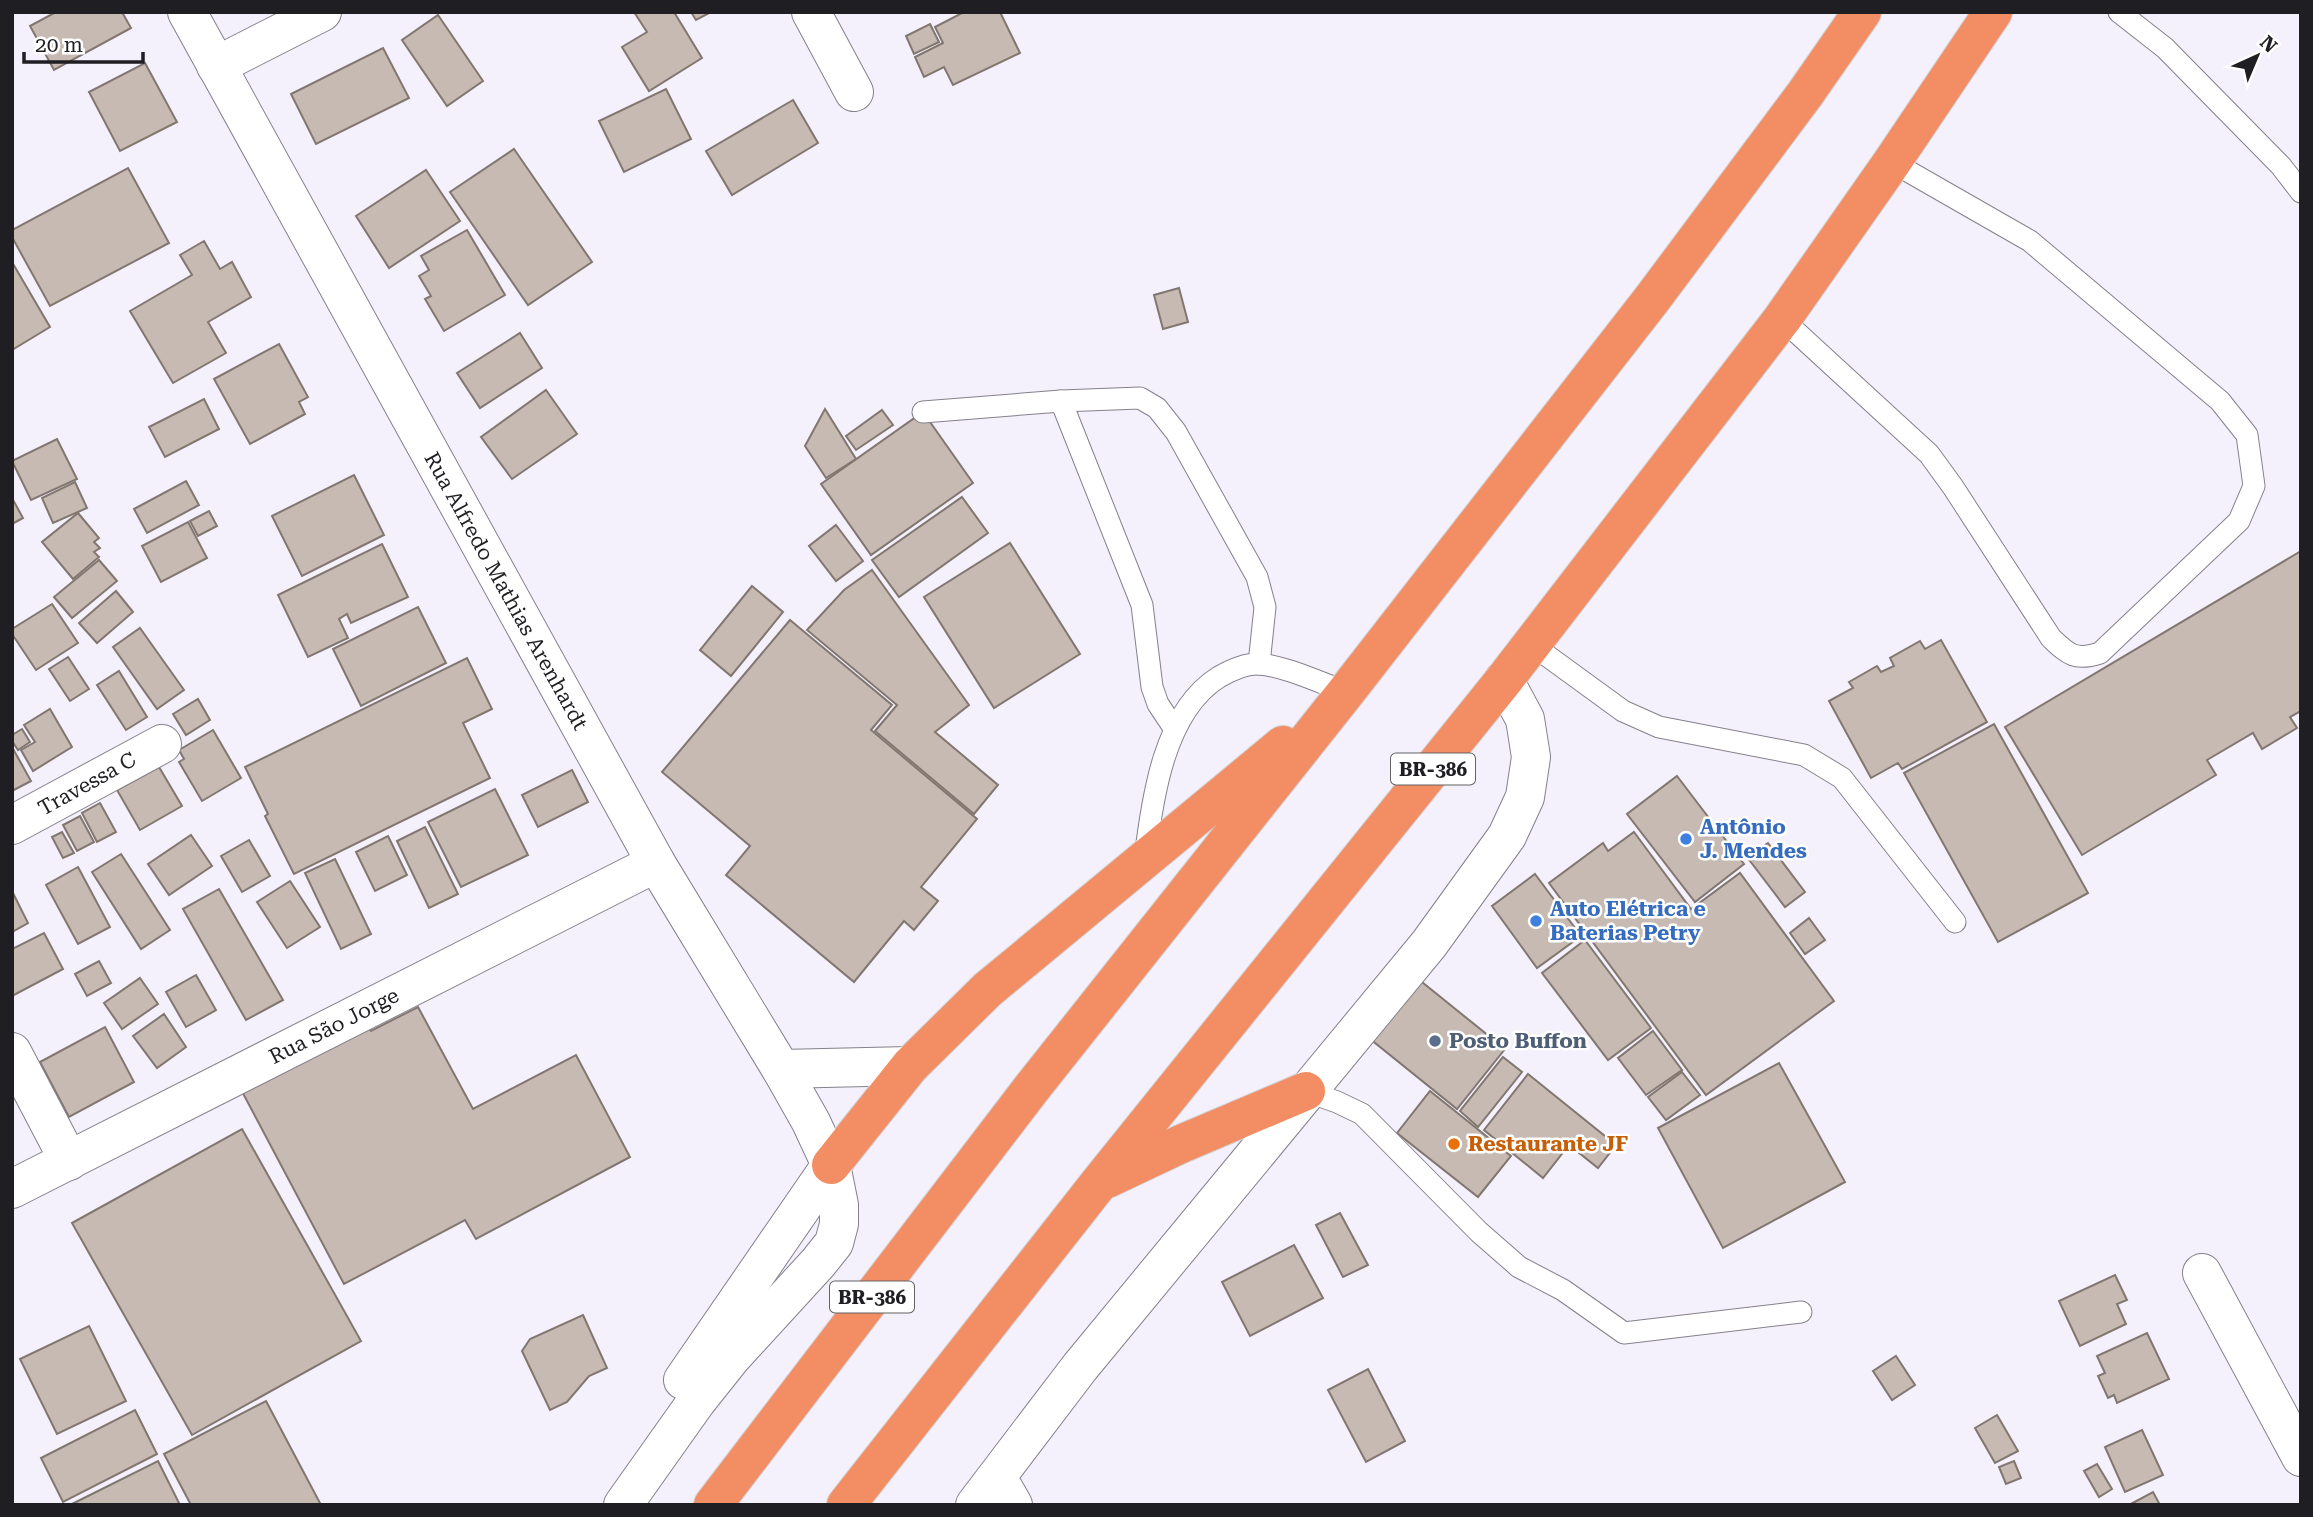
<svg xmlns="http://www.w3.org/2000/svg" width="2313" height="1517" font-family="'Roboto Serif',serif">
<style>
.building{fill:#c6bab3;stroke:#827770;stroke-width:2}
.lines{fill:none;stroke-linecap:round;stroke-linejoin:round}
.lane-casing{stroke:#85818c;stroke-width:23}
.street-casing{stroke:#85818c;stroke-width:40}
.secondary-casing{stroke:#85818c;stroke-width:40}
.highway-casing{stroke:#d2d2d3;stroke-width:40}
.lane{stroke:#fff;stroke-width:21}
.street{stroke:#fff;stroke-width:38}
.secondary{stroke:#fff;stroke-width:38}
.highway{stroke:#f38d63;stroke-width:38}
.shop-dot{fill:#3f7fe0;stroke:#fff;stroke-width:2.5}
.service-dot{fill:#5c6f8a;stroke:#fff;stroke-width:2.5}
.food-dot{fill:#e8710a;stroke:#fff;stroke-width:2.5}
.labels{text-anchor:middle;stroke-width:5;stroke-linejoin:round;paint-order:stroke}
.shield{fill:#fff;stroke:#626264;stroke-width:2}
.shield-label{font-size:19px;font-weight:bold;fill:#1f1e22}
.street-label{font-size:21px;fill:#1f1e22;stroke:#fff}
.shop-label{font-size:21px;font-weight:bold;fill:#366cbe;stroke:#fff;text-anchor:start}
.service-label{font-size:21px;font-weight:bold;fill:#4e5e75;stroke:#fff;text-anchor:start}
.food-label{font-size:21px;font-weight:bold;fill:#c56008;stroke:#fff;text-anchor:start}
</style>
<rect width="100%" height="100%" fill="#f4f0fc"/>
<g class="building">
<polygon points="56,12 122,12 131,28 54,70 30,26"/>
<polygon points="634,12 674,12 702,58 649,91 622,47 647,32"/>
<polygon points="691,12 711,12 696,20"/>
<polygon points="964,12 1000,12 1020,53 953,85 944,67 924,77 915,57 943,43 935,27"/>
<polygon points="438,15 483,81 447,106 402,40"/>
<polygon points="930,24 939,42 914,54 906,36"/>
<polygon points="383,48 409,98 316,144 291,94"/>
<polygon points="145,63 177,122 120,151 89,92"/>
<polygon points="666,89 691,139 624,172 599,121"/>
<polygon points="793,100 818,143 732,195 706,151"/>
<polygon points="514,149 592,262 528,305 450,192"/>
<polygon points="128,168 169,243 50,306 12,237 12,230"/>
<polygon points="426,170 460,221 389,268 356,216"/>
<polygon points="467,230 505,295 444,331 425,299 431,296 419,276 429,270 421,256"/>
<polygon points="204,241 220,269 232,262 251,297 208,322 226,353 173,383 130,311 192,275 180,255"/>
<polygon points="12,262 50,327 12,350"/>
<polygon points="1179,288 1188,322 1163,329 1154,295"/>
<polygon points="520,333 542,368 480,408 457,373"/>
<polygon points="279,344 308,397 299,402 305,414 250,444 214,379"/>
<polygon points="546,390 577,434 512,479 481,437"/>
<polygon points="204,399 219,429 165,457 149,427"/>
<polygon points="825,409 856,459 826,478 805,446"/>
<polygon points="882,410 893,425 856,450 846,436"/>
<polygon points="923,412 973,483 871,555 821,484"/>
<polygon points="57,439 77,479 31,500 12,461"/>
<polygon points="354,475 384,535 302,576 272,516"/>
<polygon points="186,481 199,505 147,533 134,509"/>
<polygon points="75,482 87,508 53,523 42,498"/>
<polygon points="962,497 988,533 899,597 872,560"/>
<polygon points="12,498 23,518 12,524"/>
<polygon points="209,511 217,526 198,536 190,521"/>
<polygon points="78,513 99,538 94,542 100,548 94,552 99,557 73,579 42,542"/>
<polygon points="188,522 207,558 161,582 142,546"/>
<polygon points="836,525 863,561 836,581 809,546"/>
<polygon points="1010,543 1080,654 994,708 924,597"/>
<polygon points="382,544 408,597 351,623 347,614 339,619 348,638 308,657 278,595"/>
<polygon points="2301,551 2301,711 2290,717 2297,728 2262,749 2253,733 2207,760 2216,775 2082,855 2005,727"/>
<polygon points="99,560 117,581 72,618 54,597"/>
<polygon points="872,570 969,705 935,732 998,785 974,814 875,731 897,705 807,630 844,590"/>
<polygon points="752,586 783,612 731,676 700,650"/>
<polygon points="116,591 133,612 97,643 79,623"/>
<polygon points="52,604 78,643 36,670 12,634 12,629"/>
<polygon points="418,607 446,663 361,706 333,649"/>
<polygon points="790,620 892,705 871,730 977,819 921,887 938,901 914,930 904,921 854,982 726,875 750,846 662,772"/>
<polygon points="140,628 184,690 157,709 113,647"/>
<polygon points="1941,640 1987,722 1902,769 1898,763 1871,778 1829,701 1853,688 1849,682 1877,666 1881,672 1894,666 1890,658 1920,641 1925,649"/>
<polygon points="68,657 89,689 70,701 49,669"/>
<polygon points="467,658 492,709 463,723 490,778 294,874 265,816 268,814 245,767"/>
<polygon points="119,671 147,717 126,730 97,685"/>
<polygon points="198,699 210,720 186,735 173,714"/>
<polygon points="50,709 72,747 33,771 21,750 35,742 24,725"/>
<polygon points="1994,724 2088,893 1998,942 1904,773"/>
<polygon points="22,729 30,742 18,750 12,741 12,735"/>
<polygon points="213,730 241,778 202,801 179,762 184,759 179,750"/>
<polygon points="12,747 31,781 12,791"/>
<polygon points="159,767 182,806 140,830 117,790"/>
<polygon points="572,770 588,802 538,827 522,795"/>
<polygon points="1677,776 1744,864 1695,902 1627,814"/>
<polygon points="495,789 528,855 461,887 428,822"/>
<polygon points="100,803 116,832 97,842 82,813"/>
<polygon points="80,816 94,842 77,851 63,825"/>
<polygon points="425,827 458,894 429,908 397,841"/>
<polygon points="62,832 74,853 63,858 52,837"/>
<polygon points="1634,832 1691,909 1740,873 1834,1001 1706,1095 1549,883 1603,843 1608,851"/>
<polygon points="191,835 212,866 169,895 148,864"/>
<polygon points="388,836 407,875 375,891 356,852"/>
<polygon points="249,840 270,876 242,892 221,856"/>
<polygon points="1768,843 1805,892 1785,907 1747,857"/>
<polygon points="121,854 170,930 141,949 92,872"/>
<polygon points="335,859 371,934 341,949 305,873"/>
<polygon points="78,867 110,927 78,944 46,885"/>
<polygon points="1535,874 1581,936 1537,968 1492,906"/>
<polygon points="290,881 320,927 287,948 257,902"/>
<polygon points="219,889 283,1000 246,1020 183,909"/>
<polygon points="13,893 28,923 12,932 12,893"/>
<polygon points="1809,918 1825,940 1805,954 1790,933"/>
<polygon points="44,933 63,969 12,996 12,949"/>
<polygon points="1585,940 1651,1028 1608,1060 1542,973"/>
<polygon points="99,961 111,983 87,996 75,974"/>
<polygon points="1412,974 1505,1049 1457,1109 1364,1034"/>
<polygon points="196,975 216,1010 186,1027 166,992"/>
<polygon points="140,978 158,1004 122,1029 104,1003"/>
<polygon points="418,1007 473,1109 576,1055 630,1157 476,1239 465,1220 344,1284 238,1084 363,1017 371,1031"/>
<polygon points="164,1014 186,1047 157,1068 133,1036"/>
<polygon points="105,1027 134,1082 69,1117 40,1062"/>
<polygon points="1653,1031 1682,1070 1646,1095 1618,1058"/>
<polygon points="1503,1057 1522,1072 1478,1127 1460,1111"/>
<polygon points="1779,1063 1845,1182 1723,1248 1658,1128"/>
<polygon points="1682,1072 1700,1095 1666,1120 1648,1097"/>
<polygon points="1528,1074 1616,1145 1598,1168 1569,1145 1543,1178 1484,1130"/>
<polygon points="1430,1091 1511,1156 1478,1197 1397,1133"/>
<polygon points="242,1129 361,1341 192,1435 72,1223"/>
<polygon points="1340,1213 1368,1265 1343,1277 1316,1225"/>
<polygon points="1294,1245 1323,1298 1250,1336 1222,1282"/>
<polygon points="2115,1275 2127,1300 2117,1304 2126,1324 2080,1346 2059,1301"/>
<polygon points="583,1315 607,1368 589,1376 567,1402 550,1410 522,1351 530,1339"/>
<polygon points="89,1326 126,1401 57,1434 20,1359"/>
<polygon points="2147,1333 2169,1379 2117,1403 2114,1395 2108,1398 2098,1376 2105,1373 2097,1356"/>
<polygon points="1896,1356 1915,1385 1892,1400 1873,1371"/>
<polygon points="1368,1369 1405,1441 1366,1462 1328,1390"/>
<polygon points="266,1401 321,1505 191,1505 164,1454"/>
<polygon points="135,1410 157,1454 63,1502 41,1458"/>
<polygon points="1997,1415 2018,1451 1995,1463 1975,1428"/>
<polygon points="2142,1430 2163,1475 2125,1492 2105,1447"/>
<polygon points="158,1461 180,1505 70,1505"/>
<polygon points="2014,1461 2021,1478 2006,1484 1999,1467"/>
<polygon points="2097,1464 2112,1489 2099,1497 2084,1471"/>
<polygon points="2153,1492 2160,1505 2129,1505"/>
</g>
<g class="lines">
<g class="lane-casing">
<g id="lane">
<polyline points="2119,12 2165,48 2281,166 2301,192"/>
<path d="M1782 319 1929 454 1953 487 2051 638C2069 655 2075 661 2100 653L2239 521 2254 486 2247 435 2220 401 2030 241 1892 162"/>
<polyline points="1061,401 1142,605 1152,687 1158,704 1174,728"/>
<polyline points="923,412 1061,401 1140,398 1157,408 1176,432 1257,577 1265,607 1259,664"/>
<polyline points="1531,644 1623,711 1659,727 1804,755 1842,778 1955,922"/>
<path d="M1145 859C1152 799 1164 711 1219 677 1231 670 1245 663 1259 664 1285 666 1321 683 1346 692"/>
<polyline points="1306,1091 1337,1102 1362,1114 1479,1232 1519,1267 1563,1290 1624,1333 1801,1312"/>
</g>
</g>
<g class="street-casing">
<g id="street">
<polyline points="811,12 854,92"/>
<polyline points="216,66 322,12"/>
<polyline points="12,825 162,744"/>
<polyline points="12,1052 69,1161"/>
<polyline points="12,1189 656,863"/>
<polyline points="2202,1273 2301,1457"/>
<polyline points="997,1477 1013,1505"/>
</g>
</g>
<g class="secondary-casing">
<g id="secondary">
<polyline points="187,12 656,863 781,1069 811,1122 831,1165 839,1205 839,1224 834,1243 818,1263 731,1358 696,1402 623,1505"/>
<polyline points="781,1069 910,1066"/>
<polyline points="683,1380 831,1165"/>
<polyline points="975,1505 1080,1367 1429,944 1507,836 1525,797 1531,757 1525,719 1504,680"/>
</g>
</g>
<g class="highway-casing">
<g id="highway">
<polyline points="831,1165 910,1066 987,990 1283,745"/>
<polyline points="1107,1179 1181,1144 1306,1091"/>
<polyline points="713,1505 1031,1089 1346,692 1652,299 1805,94 1862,12"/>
<polyline points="846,1505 1099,1183 1504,680 1782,319 1892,162 1993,12"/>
</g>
</g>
<use href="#lane" class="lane"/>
<use href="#street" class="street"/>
<use href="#secondary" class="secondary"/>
<use href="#highway" class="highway"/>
</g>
<g class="shop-dot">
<circle cx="1686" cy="839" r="7"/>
<circle cx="1536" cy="921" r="7"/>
</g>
<circle class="service-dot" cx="1435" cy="1041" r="7"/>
<circle class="food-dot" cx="1454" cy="1144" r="7"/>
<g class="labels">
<g class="shield">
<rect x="1391" y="753.5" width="84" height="31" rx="5"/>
<rect x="830" y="1281.5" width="84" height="31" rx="5"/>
</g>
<g class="shield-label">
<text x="1433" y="776">BR-386</text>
<text x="872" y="1304">BR-386</text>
</g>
<g class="street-label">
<text transform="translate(506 591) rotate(61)" y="7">Rua Alfredo Mathias Arenhardt</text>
<text transform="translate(87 784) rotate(-29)" y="7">Travessa C</text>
<text transform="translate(334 1026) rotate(-27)" y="7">Rua São Jorge</text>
</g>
<g class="shop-label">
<text x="1700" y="834">Antônio<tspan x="1700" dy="24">J. Mendes</tspan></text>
<text x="1550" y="916">Auto Elétrica e<tspan x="1550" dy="24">Baterias Petry</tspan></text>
</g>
<g class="service-label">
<text x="1449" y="1048">Posto Buffon</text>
</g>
<g class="food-label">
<text x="1468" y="1151">Restaurante JF</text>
</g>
</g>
<rect width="2313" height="1517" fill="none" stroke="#1f1e22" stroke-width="28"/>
<g transform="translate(2257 56) rotate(44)" stroke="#ffffff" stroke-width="5" paint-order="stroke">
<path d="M0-5L12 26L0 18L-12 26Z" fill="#1f1e22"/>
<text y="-10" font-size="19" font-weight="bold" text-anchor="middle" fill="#1f1e22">N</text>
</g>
<path d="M24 52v10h119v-10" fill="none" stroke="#1f1e22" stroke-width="3.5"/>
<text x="35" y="52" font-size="21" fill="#1f1e22" stroke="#ffffff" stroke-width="5" paint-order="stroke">20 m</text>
</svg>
